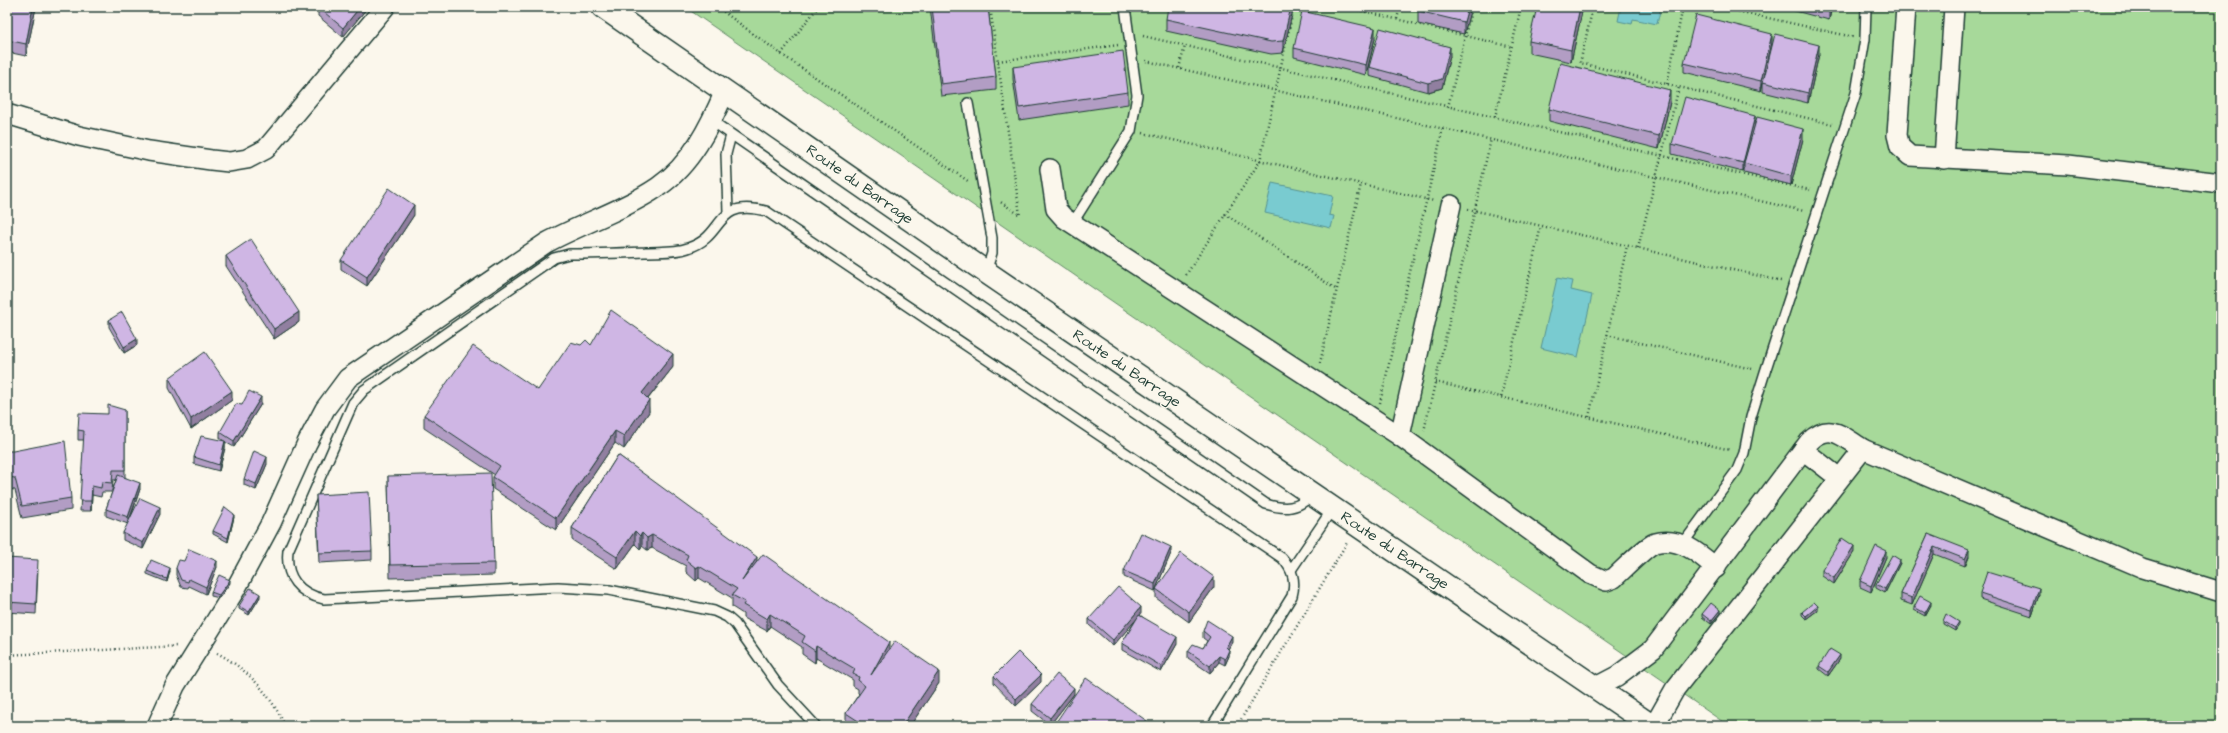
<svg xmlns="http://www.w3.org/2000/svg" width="2228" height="733" font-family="'Architects Daughter',sans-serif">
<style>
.green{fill:#a7d99a;stroke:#638b67}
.water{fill:#79cbd0;stroke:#559292}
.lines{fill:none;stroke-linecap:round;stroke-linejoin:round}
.lane-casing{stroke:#1f3d34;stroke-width:12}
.street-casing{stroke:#1f3d34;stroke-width:22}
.secondary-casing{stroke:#1f3d34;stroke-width:25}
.path{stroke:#1f3d34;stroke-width:2.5;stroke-dasharray:1 3;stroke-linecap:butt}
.lane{stroke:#fbf7ec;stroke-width:9}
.street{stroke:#fbf7ec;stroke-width:19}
.secondary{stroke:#fbf7ec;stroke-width:22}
.wall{fill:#b29dc4;stroke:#1f3d34;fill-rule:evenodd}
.shaded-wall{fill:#917fa0;stroke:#1f3d34}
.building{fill:#cfb6e4;stroke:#1f3d34}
.labels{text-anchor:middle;stroke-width:3;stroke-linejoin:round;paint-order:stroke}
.street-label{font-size:15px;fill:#1f3d34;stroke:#fbf7ec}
</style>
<rect width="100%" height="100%" fill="#fbf7ec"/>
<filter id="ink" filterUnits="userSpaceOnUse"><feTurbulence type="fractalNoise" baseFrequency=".025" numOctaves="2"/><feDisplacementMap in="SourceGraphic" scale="8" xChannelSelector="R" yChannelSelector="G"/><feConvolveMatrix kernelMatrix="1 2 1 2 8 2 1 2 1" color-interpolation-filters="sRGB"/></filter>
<g filter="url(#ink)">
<polygon class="green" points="685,7 2221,7 2221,726 1729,726"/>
<g class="water">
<polygon points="1621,7 1661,7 1657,24 1633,19 1632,24 1618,21"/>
<polygon points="1272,183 1333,196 1329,215 1334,216 1331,228 1265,213"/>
<polygon points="1557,278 1573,281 1571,290 1592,295 1578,357 1541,348"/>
</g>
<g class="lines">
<g class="lane-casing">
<g id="lane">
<polyline points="968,103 992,238 992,253 986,272"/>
<path d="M712 121 1266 504C1285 510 1298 509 1312 495"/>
<polyline points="728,212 726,154 731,135"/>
<polyline points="1072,224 1131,131 1137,95 1125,7"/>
<polyline points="1682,545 1737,470 1744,453 1751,417 1765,372 1856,93 1865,39 1866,7"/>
<polyline points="1291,570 1333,508"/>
<path d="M816 726 778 685 735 624 727 617 714 611 609 590 558 587 324 599C299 594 285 577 288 551L353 403 364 390 554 258 569 254C594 254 620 253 645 252 659 251 674 253 688 248 727 236 712 198 766 211L1282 558C1293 570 1296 581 1292 596L1212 726"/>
</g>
</g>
<g class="street-casing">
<g id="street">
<polyline points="1906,7 1897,135 1900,147 1910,156 2068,165 2221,183"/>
<polyline points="7,114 79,136 149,151 211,160 229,162 247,159 266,149 385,7"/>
<polyline points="1944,159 1954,7"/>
<path d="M1050 169 1056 209 1064 218 1400 436 1590 574 1606 581 1614 578C1622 571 1646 546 1655 543 1679 536 1699 553 1716 568"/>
<polyline points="1400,436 1451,205"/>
<polyline points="1803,450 1839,478"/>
<path d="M1596 687 1617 676 1653 649 1809 442C1830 421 1843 437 1863 449L2143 568 2221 592"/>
<path d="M157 726 175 686 235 590 271 523 307 443 325 409 348 378 546 243C583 223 624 210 658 187 691 165 710 126 725 91"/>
<polyline points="1654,726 1675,689 1863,449"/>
</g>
</g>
<g class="secondary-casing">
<polyline id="secondary" points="603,7 986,272 1652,726"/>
</g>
<g class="path">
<polyline points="717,7 781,54 968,181"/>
<polyline points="990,7 1020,215 999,201"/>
<polyline points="1346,7 1512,47"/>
<polyline points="1593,7 1580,63 1832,124"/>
<polyline points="1719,7 1853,37"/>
<polyline points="1397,19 1400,7"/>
<polyline points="1143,36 1810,190"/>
<polyline points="781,54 818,7"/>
<polyline points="998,61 1118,45"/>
<polyline points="1146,61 1804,211"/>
<polyline points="1179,68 1185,46"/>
<polyline points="1667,84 1683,7"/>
<polyline points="1448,107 1472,7"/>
<polyline points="1495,117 1521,7"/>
<polyline points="1143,133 1434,201"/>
<polyline points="1468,209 1781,281"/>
<polyline points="1225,214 1337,290"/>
<polyline points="1638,248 1679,87"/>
<polyline points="1186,275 1260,161 1294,7"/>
<polyline points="1607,335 1752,369"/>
<polyline points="1320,363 1361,184"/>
<polyline points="1435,382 1731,450"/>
<polyline points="1501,397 1541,226"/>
<polyline points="1380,403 1443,128"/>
<polyline points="1589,417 1627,246"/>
<polyline points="1424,431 1491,139"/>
<path d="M217 653C248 669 271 695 285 726"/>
<polyline points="7,655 178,646"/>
<polyline points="1237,726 1348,541"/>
</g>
<use href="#lane" class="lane"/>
<use href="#street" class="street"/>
<use href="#secondary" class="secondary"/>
</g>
<g class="wall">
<polygon points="7,7 36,7 26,56 7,52"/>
<polygon points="318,7 368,7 343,37 318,16"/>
<polygon points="930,7 988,7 996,77 996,90 941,96"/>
<polygon points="1292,7 1292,14 1283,53 1271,54 1166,31 1166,19"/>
<polygon points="1419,7 1471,7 1464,34 1418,24 1418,11"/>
<polygon points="1583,7 1571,62 1529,53 1529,41"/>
<polygon points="1784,7 1832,7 1829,20 1784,8"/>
<polygon points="1375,38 1366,75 1294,57 1294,48"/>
<polygon points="1772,43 1761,91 1684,72 1684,63"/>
<polygon points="1819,54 1808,103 1763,92 1763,82"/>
<polygon points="1450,56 1442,88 1428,92 1369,76 1369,67"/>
<polygon points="1013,67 1128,92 1128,104 1019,120 1013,79"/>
<polygon points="1670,102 1659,149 1549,121 1549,109"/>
<polygon points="1755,121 1803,139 1791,185 1744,173 1744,168 1743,172 1672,154 1672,144"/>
<polygon points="414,215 367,286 341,269 341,260"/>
<polygon points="226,256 299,322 274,339 226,266"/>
<polygon points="109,320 137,345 124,353 109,327"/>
<polygon points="581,345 673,367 648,399 649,412 624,449 615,443 556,530 493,489 493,477 495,475 424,428 424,415 538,390"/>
<polygon points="169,378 232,400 191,429 169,388"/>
<polygon points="261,404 234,447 225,442 225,448 219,471 194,464 194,457 224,441 220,438 220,432 242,405"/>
<path d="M125 410V477L140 489 130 520 160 514 143 549 123 540V533L128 524 106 516V509L112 492H102L101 497 92 495 91 511H80L84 440H78V430L108 414ZM113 480H116L112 491Z"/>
<polygon points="7,451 71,498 71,510 22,518 15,490 7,489"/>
<polygon points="618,455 757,561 889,649 939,683 910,726 848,726 846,725 846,713 859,694 858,693 858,689 853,686 853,680 816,658 815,663 802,654 802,647 770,626 767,631 743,618 743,614 732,607 732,598 699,578 696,581 686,572 686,566 652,548 647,550 642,546 640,549 635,544 617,569 572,540 572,528"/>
<polygon points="267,464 256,490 244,485 244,479"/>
<polygon points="388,476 494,563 494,575 390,578"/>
<polygon points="316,495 372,551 372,560 319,563"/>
<polygon points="234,517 228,542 213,534 213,531"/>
<polygon points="1928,534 1969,556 1965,566 1934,554 1912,605 1901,601 1901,594"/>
<polygon points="1854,552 1834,584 1822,576 1822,570"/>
<polygon points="1171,553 1155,591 1124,577 1124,571"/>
<polygon points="1886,557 1871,592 1860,587 1860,581"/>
<polygon points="7,558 38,569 36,614 7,612"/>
<polygon points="1900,563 1885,593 1876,588 1876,584"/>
<polygon points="217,567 206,594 189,586 188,588 181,587 176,575 176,568"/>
<polygon points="147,571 170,571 167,582 147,574"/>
<polygon points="230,583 219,598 211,596 211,592"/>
<polygon points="1214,587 1189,622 1156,598 1156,589"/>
<polygon points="1980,593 2039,595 2032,616 1980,599"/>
<polygon points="260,597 249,615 239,609 239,606"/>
<polygon points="1931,605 1925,616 1914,610 1914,607"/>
<polygon points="1818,610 1806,619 1802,615 1802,612"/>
<polygon points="1720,613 1711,624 1702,617 1702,614"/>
<polygon points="1141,614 1140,615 1177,644 1161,672 1122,650 1122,643 1136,619 1113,646 1089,625 1089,619"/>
<polygon points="1943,621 1959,625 1955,631 1943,624"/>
<polygon points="1203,631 1232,642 1228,649 1229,656 1225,665 1219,662 1210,673 1188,658 1188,651 1203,648 1207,641 1203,638"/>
<polygon points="1840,659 1828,676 1819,669 1819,666"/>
<polygon points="994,676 1041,682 1016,706 994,683"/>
<polygon points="1074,694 1050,725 1032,711 1032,704"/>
</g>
<g class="shaded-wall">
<polygon points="33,7 36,7 26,56 26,44"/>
<polygon points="360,7 368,7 343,37 343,28"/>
<polygon points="1291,7 1292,7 1292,14 1283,53 1283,41"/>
<polygon points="1468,7 1471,7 1464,34 1464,22"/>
<polygon points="1580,7 1583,7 1571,62 1571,50"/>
<polygon points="1830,7 1832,7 1829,20 1829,11"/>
<polygon points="1375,28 1375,38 1366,75 1366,65"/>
<polygon points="1772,34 1772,43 1761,91 1761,81"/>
<polygon points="1819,45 1819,54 1808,103 1808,93"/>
<polygon points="1450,47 1450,56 1442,88 1428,92 1428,83"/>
<polygon points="1670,90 1670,102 1659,149 1659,136"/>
<polygon points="1755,116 1755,126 1744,163 1744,168 1743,172 1743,163"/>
<polygon points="1803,129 1803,139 1791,185 1791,176"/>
<polygon points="414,205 414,215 367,286 367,277"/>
<polygon points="299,312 299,322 274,339 274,329"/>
<polygon points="137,339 137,345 124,353 124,347"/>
<polygon points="673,354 673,367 642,406 642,393"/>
<polygon points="232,391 232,400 191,429 191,419"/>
<polygon points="261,397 261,404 234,447 234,441"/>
<polygon points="649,400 649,412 624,449 624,436"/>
<polygon points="615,431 615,443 556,530 556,518"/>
<polygon points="225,441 225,448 219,471 219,465"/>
<polygon points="267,457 267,464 256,490 256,484"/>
<polygon points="140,483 140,489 128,524 128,517"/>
<polygon points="92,486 92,495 91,511 91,501"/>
<polygon points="160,507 160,514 143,549 143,543"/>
<polygon points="234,514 234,517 228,542 228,538"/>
<polygon points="635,531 635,544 617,569 617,557"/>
<polygon points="642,533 642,546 640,549 640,536"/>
<polygon points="652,535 652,548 647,550 647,538"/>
<polygon points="1854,546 1854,552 1834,584 1834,578"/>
<polygon points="1171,547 1171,553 1155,591 1155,584"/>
<polygon points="1934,547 1934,554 1912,605 1912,598"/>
<polygon points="1969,550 1969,556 1965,566 1965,559"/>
<polygon points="1886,551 1886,557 1871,592 1871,586"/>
<polygon points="757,557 757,570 742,581"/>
<polygon points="1900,560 1900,563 1885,593 1885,589"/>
<polygon points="217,561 217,567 206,594 206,587"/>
<polygon points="699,566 699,578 696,581 696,568"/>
<polygon points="170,568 170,571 167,582 167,579"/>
<polygon points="1214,577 1214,587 1189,622 1189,612"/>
<polygon points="230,580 230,583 219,598 219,595"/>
<polygon points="2039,588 2039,595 2032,616 2032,610"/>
<polygon points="260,594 260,597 249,615 249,612"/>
<polygon points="1931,602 1931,605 1925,616 1925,613"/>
<polygon points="1818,606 1818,610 1806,619 1806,616"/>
<polygon points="1141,607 1141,614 1113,646 1113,640"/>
<polygon points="1720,610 1720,613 1711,624 1711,621"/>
<polygon points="770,614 770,626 767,631 767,619"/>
<polygon points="1959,622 1959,625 1955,631 1955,628"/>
<polygon points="1232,636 1232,642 1226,653 1226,647"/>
<polygon points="1177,637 1177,644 1161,672 1161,666"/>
<polygon points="889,642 889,655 871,675"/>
<polygon points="816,646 816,658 815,663 815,651"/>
<polygon points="1229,650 1229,656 1225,665 1225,659"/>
<polygon points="1840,655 1840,659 1828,676 1828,672"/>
<polygon points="1219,656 1219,662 1210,673 1210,666"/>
<polygon points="939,671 939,683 910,726 902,726"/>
<polygon points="1041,675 1041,682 1016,706 1016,699"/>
<polygon points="1074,688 1074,694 1050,725 1050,718"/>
</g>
<g class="building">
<polygon points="7,7 33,7 26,44 7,40"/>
<polygon points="318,7 360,7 343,28"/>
<polygon points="932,7 988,7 996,77 941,84"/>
<polygon points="1168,7 1291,7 1283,41 1271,42 1166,19"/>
<polygon points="1419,7 1468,7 1464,22 1418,11"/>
<polygon points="1537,7 1580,7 1571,50 1529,41"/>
<polygon points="1816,7 1830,7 1829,11"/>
<polygon points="1302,11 1375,28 1366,65 1294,48"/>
<polygon points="1696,15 1772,34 1761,81 1684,63"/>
<polygon points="1380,28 1450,47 1442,79 1428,83 1369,67"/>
<polygon points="1775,34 1819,45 1808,93 1763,82"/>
<polygon points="1123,51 1128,92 1019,108 1013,67"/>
<polygon points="1560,63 1670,90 1659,136 1549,109"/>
<polygon points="1685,97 1755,116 1743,163 1672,144"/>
<polygon points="1757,117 1803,129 1791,176 1744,163"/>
<polygon points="389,188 414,205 367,277 341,260"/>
<polygon points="251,239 299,312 274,329 226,256"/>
<polygon points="611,310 673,354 642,393 649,400 624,436 615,431 556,518 493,477 500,466 424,415 473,346 538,390 571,342 581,345 586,340 591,345"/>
<polygon points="122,312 137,339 124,347 109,320"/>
<polygon points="205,352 232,391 191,419 169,378"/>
<polygon points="249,391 261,397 234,441 220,432 236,404 242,405"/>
<polygon points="108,405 125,410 125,470 113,470 112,483 102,482 101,488 92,486 91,501 80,501 84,431 78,430 79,413 108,414"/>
<polygon points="201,436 225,441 219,465 194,457"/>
<polygon points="65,441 71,498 22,506 15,478 7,477 7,451 13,451"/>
<polygon points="254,451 267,457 256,484 244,479"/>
<polygon points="618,455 757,557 742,581 763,554 889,642 871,675 895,641 939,671 902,726 866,726 846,713 865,686 858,680 859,677 853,674 855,669 816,646 815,651 802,642 805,636 770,614 767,619 743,605 745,602 732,595 737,589 699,566 696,568 686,560 688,555 652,535 647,538 642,533 640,536 635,531 617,557 572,528"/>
<polygon points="491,473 494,563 390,565 388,476"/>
<polygon points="118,475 140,483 128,517 106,509"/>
<polygon points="369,492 372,551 319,553 316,495"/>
<polygon points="140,498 160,507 143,543 123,533"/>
<polygon points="225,507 234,514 228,538 213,531"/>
<polygon points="1141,533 1171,547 1155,584 1124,571"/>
<polygon points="1928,534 1969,550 1965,559 1934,547 1912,598 1901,594"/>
<polygon points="1842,538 1854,546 1834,578 1822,570"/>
<polygon points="1876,546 1886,551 1871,586 1860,581"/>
<polygon points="189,549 217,561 206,587 189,579 188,582 181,580 176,568 179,560 184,561"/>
<polygon points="1181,553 1214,577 1189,612 1156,589"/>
<polygon points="1892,555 1900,560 1885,589 1876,584"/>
<polygon points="7,558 38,560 36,604 7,602"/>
<polygon points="151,560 170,568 167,579 147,571"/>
<polygon points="1987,572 2039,588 2032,610 1980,593"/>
<polygon points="219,575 230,580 219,595 211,592"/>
<polygon points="1118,587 1141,607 1113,640 1089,619"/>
<polygon points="250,588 260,594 249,612 239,606"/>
<polygon points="1920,596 1931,602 1925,613 1914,607"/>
<polygon points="1814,602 1818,606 1806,616 1802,612"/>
<polygon points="1711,603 1720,610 1711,621 1702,614"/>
<polygon points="1946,614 1959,622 1955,628 1943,621"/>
<polygon points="1139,615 1177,637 1161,666 1122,643"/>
<polygon points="1207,620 1232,636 1226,647 1229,650 1225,659 1219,656 1210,666 1188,651 1193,644 1203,648 1210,637 1203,631"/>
<polygon points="1830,649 1840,655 1828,672 1819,666"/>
<polygon points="1018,652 1041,675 1016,699 994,676"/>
<polygon points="1057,674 1074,688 1050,718 1032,704"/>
<polygon points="1086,678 1154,726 1055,726 1054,725"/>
</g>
</g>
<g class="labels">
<g class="street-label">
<text transform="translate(860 184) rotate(35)" y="5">Route du Barrage</text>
<text transform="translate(1127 368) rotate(34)" y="5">Route du Barrage</text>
<text transform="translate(1395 550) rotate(34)" y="5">Route du Barrage</text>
</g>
</g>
<rect width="2228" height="733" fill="none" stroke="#fbf7ec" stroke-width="24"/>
<rect x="12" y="12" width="2204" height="709" fill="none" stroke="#1f3d34" stroke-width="1.5" filter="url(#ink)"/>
</svg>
